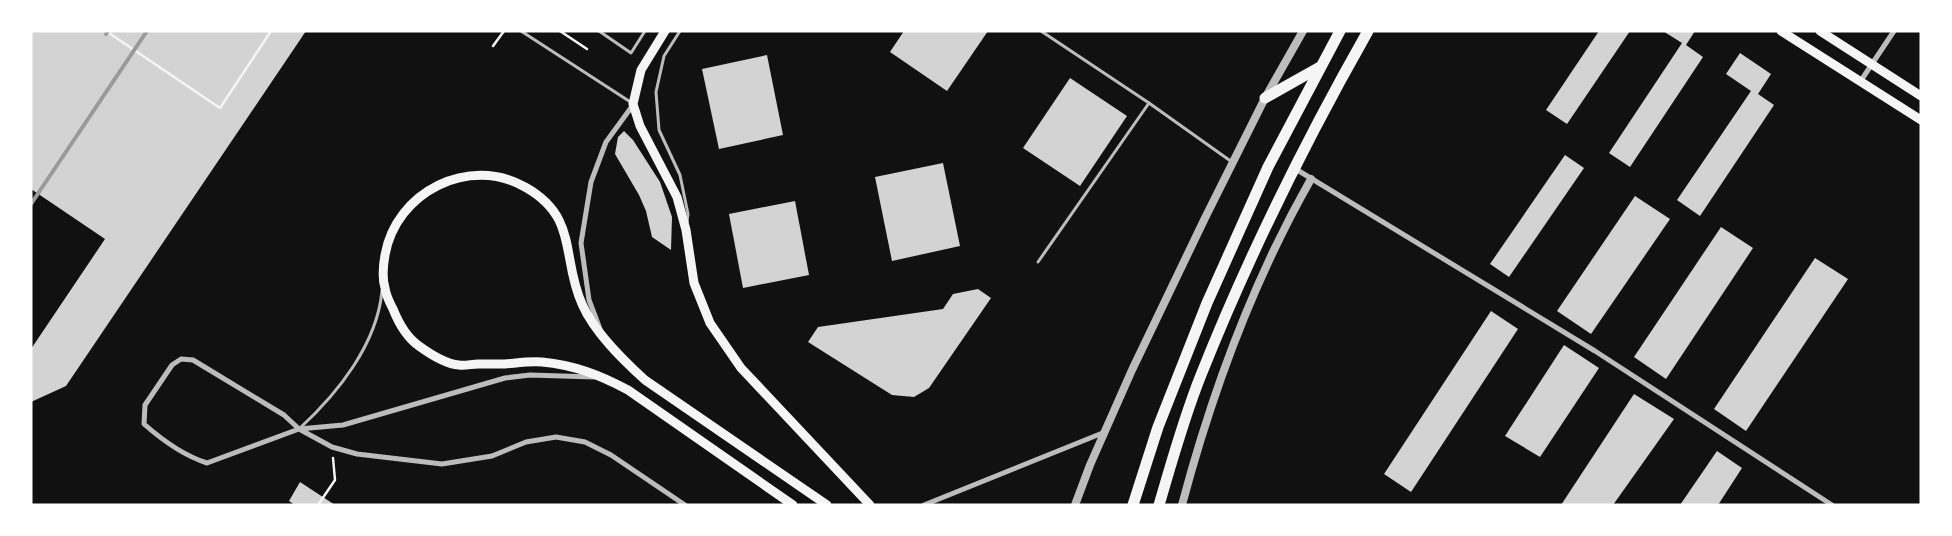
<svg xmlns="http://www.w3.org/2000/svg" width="1952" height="536" font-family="'Nunito Sans',sans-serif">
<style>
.building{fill:#d3d3d3}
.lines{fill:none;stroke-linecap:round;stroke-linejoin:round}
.path{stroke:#f5f5f5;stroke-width:2.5}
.service{stroke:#bcbcbc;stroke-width:3}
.minor{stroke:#bcbcbc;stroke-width:5}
.tertiary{stroke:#bcbcbc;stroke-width:8}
.secondary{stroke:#f5f5f5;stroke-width:9}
.trunk{stroke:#f5f5f5;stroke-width:11}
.rail{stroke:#9a9a9a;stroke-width:4}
</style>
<rect width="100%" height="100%" fill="#111"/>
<g class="building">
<polygon points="31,31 306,31 66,386 31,402 31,349 105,239 31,189"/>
<polygon points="904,31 988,31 947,91 890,52"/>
<polygon points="1599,31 1630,31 1567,124 1546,110"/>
<polygon points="1663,31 1695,31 1686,45 1703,57 1630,167 1609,153 1682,43"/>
<polygon points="1740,53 1771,74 1758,94 1774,105 1700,216 1677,200 1751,91 1726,74"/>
<polygon points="767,55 783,135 719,149 702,69"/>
<polygon points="1070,78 1127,116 1080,186 1023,148"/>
<polygon points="624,131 633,140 660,182 672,217 671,250 652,237 646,211 639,195 615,154 618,137"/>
<polygon points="1565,155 1584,168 1509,277 1490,264"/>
<polygon points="943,163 960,246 892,261 875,177"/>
<polygon points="1635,196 1670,219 1591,334 1557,311"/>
<polygon points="795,201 809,275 743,288 729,214"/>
<polygon points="1721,227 1753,248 1666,379 1634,357"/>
<polygon points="1815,258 1848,279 1746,431 1714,409"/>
<polygon points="978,289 991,298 929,388 914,397 892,395 808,342 818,327 943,309 953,294"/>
<polygon points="1491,311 1518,329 1411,492 1384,474"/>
<polygon points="1564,345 1599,368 1540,457 1505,436"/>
<polygon points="1634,394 1674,419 1613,505 1561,505"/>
<polygon points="1717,451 1742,468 1718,505 1680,505"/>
<polygon points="300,482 335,505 295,505 289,501"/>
</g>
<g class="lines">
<g class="path">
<polyline points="106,31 220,108 271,31"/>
<polyline points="560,31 587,49"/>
<polyline points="493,46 504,31"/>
<polyline points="318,505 335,480 333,458"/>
</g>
<g class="service">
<polyline points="521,31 632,103"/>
<polyline points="599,31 631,53 645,31"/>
<polyline points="680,31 664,56 656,92 659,130 680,175 688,214 687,222"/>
<polyline points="1041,31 1149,103 1232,162"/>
<polyline points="1038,262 1149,103"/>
<path d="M300 428C338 393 377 344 382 291"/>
</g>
<g class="minor">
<polyline points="1860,82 1894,31"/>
<polyline points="1294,168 1595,351 1832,505"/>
<polyline points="600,329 589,300 581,243 591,182 606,142 633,105"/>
<path d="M594 377 530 375 505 378 343 425 299 429 207 463C185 456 161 439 144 424L145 405 172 365 181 359 193 360 284 415 299 429 332 447 357 454 442 464 492 456 526 442 556 437 585 442 611 455 685 505"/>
<polyline points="924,505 1105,432"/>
</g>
<g class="tertiary">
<polyline points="1075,505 1090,465 1132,370 1205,218 1265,98 1303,31"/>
<path d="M1182 505C1212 392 1253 281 1311 179"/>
</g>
<g class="secondary">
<polyline points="665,31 641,70 633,104 640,126 677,197 686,230 694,283 710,323 741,368 870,505"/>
<polyline points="1781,31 1921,120"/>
<polyline points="1820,31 1921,96"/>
<path d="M793 505 628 390C600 375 574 365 542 362 530 361 517 363 505 364 496 364 487 364 478 364 472 364 465 366 459 365 445 364 430 354 419 346 406 337 399 324 393 309 390 303 386 296 385 288 382 278 383 266 385 255 396 192 469 155 525 187 579 217 561 258 582 304 594 332 623 360 645 380L827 505"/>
</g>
<g class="trunk">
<polyline points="1265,98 1320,67"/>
<polyline points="1133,505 1158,427 1207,303 1268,167 1340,31"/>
<path d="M1159 505C1172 461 1184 417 1201 375 1248 257 1305 142 1368 31"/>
</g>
<g class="rail">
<polyline points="106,34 108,31"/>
<polyline points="31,204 147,31"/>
</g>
</g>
<rect width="1952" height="536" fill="none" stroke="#ffffff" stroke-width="65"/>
</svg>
